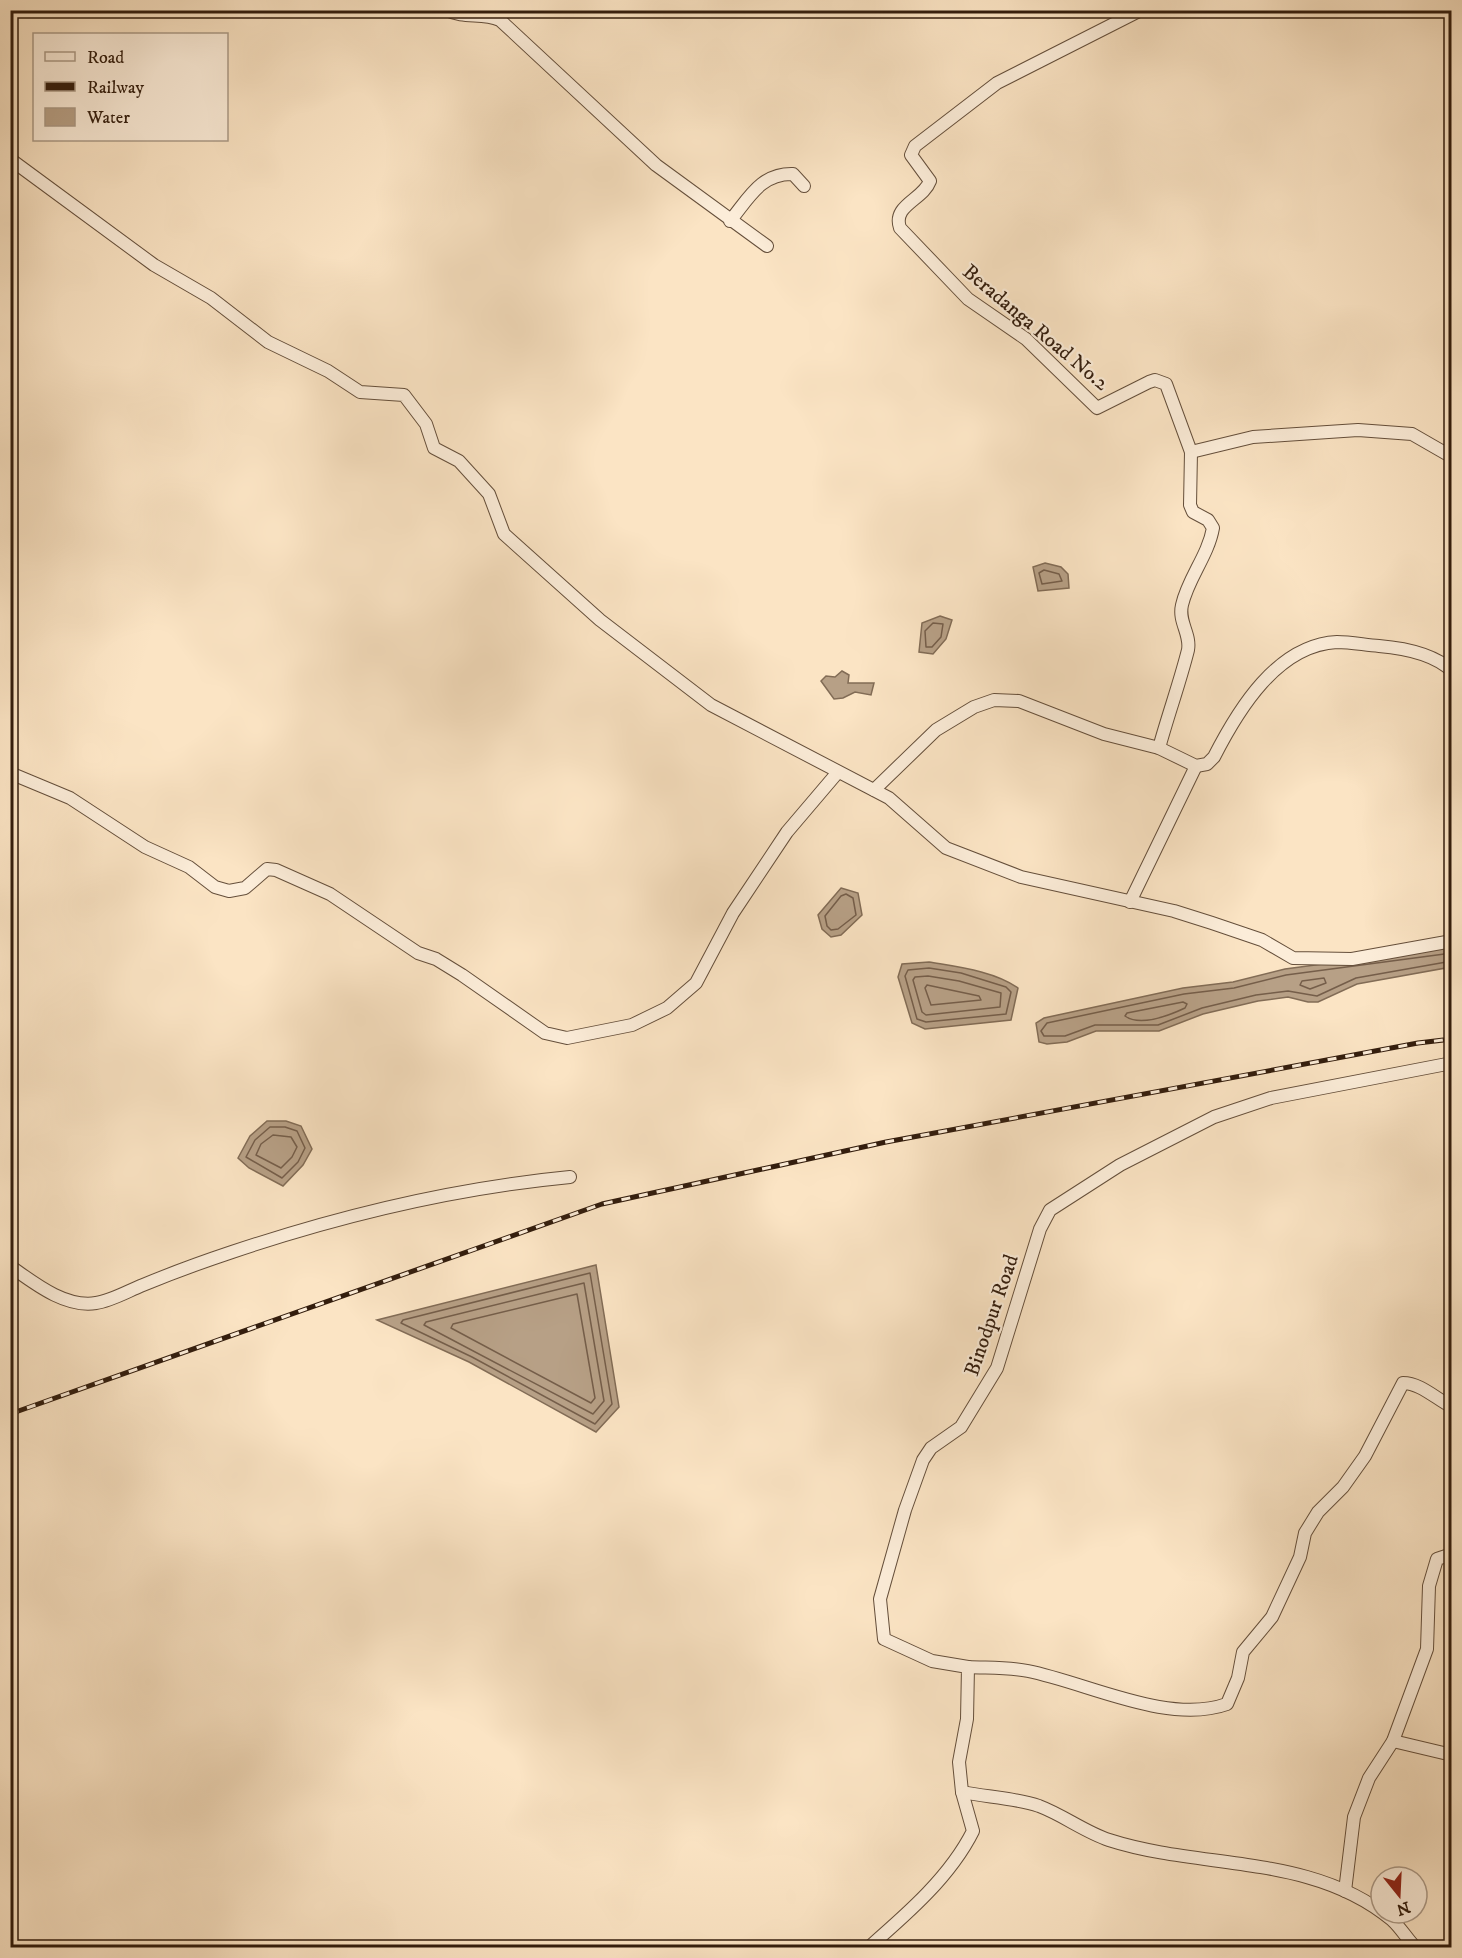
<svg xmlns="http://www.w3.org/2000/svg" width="1462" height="1958" font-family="'IM FELL DW Pica',serif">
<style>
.water{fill:#b7a086;stroke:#826c56;stroke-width:1.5}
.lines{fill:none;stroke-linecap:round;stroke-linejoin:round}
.shore{stroke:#755e4a;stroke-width:1.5}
.minor-casing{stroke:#654f3b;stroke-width:14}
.minor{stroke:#fcedd9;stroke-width:12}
.rail-casing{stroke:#331d0d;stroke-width:5}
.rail{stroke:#fcedd9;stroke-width:3;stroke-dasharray:9;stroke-linecap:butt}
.labels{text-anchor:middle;stroke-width:4.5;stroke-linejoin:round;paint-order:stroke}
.street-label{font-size:21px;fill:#331d0d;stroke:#fcedd9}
</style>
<rect width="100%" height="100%" fill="#fbe4c4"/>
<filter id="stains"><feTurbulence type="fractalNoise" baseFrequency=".00333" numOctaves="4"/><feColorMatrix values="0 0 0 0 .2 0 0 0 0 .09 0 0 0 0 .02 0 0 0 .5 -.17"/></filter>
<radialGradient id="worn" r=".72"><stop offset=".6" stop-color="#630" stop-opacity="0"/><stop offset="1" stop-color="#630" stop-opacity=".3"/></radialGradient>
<g class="water">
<polygon points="1045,563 1061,567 1068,574 1069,588 1038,591 1033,567"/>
<polygon points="940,616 952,620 946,639 933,654 919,652 922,623"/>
<polygon points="842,671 849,675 848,683 874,683 871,695 855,692 843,698 834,699 821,681 826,676 835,677"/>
<polygon points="841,888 858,893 862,915 841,935 831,937 822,929 818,915"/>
<polygon points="1451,947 1451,967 1357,984 1318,1002 1308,1002 1288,997 1258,1001 1203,1014 1159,1031 1096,1031 1067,1042 1047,1044 1039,1042 1036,1023 1044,1018 1183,988 1233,982 1285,969"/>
<path d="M929 962C958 967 994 971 1018 988L1011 1020 925 1029 912 1023 898 977 902 964Z"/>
<polygon points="267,1121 286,1121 301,1126 312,1149 303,1165 283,1186 249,1168 238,1158 250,1136"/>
<polygon points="596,1265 619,1407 596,1432 469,1362 377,1320"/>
</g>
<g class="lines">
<g class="shore">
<polygon points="1044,570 1059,574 1062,581 1042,584 1039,573"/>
<polygon points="933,623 943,624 941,637 932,647 926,647 925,631"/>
<polygon points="846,894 853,898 856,915 838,929 831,930 827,926 825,916 841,896"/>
<polyline points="1452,953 1286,975 1234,988 1184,994 1047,1023 1041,1031 1044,1036 1065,1036 1095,1025 1158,1025 1202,1008 1256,995 1288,991 1317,996 1356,978 1452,961"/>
<polygon points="929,968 961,973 1006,987 1011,992 1006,1014 926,1022 917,1019 905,976 908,970"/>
<polygon points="928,976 959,981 1001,993 1000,1007 926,1015 922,1012 913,980 915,977"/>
<polygon points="1324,978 1326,983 1310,989 1300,985 1302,981"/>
<polygon points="927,985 979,996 981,1000 931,1005 925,988"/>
<path d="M1183 1002 1187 1004 1185 1008C1170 1015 1140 1027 1125 1016L1127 1013Z"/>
<polygon points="270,1127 285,1127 297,1131 305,1148 298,1162 282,1178 246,1157 255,1140"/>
<polygon points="273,1135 291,1137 297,1147 292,1157 281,1168 256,1155 261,1144"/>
<polygon points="590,1273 612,1404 595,1424 472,1357 401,1323 403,1320"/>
<polygon points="584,1283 604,1401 593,1414 424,1325 426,1322"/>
<polygon points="577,1294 595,1398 591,1403 451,1328 453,1324"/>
</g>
<g class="minor-casing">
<g id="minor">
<path d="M447 10C464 19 482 12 500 20L656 165 767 246"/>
<path d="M1141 10 997 83 915 146 911 155 930 181C923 200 892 205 900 228L968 299 1026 339 1097 408 1149 382 1155 380 1166 384 1191 452 1253 437 1358 430 1412 434 1452 457"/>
<polyline points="10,159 154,265 211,298 268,342 328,371 360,392 404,395 426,424 434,448 459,461 489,494 504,534 600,620 711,705 889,798 946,848 1021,877 1174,911 1212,923 1262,940 1293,958 1352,959 1452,941"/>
<path d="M730 221C749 198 761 173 793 174L804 186"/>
<path d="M1159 748C1168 715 1180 682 1188 650 1191 634 1178 622 1182 605 1188 578 1208 556 1213 528L1208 520 1193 512 1190 505 1191 452"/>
<polyline points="10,773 70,798 145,847 189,867 215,887 229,891 245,888 267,869 276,870 330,894 418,953 436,959 462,975 545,1033 567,1038 632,1025 667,1008 696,983 733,913 787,832 838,772"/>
<path d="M874 790 936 730 974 707 994 700 1019 701 1104 734 1159 748 1196 766 1207 764 1214 757C1238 710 1277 645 1337 642 1351 642 1365 645 1379 646 1403 648 1434 654 1452 671"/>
<polyline points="1130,902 1196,766"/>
<path d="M10 1266C34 1283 65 1308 96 1303 111 1301 128 1291 143 1285 172 1273 202 1262 232 1252 342 1215 455 1188 570 1177"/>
<path d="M968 1667C988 1668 1009 1667 1028 1671 1088 1683 1168 1725 1227 1704L1238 1678 1243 1652 1272 1617 1300 1557 1305 1533 1318 1512 1343 1487 1365 1456 1403 1383C1420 1383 1435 1398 1452 1407"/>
<polyline points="1393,1741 1452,1755"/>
<path d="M962 1792C987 1797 1016 1798 1039 1806 1063 1815 1085 1832 1109 1840 1202 1870 1312 1853 1392 1920 1401 1928 1407 1939 1416 1948"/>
<polyline points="1345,1891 1354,1817 1369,1778 1393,1741 1427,1649 1429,1586 1437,1559 1452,1554"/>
<path d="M868 1948C907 1914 950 1877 973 1831L962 1792 959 1762 967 1719 968 1667 932 1661 884 1639 880 1599 905 1510 923 1460 931 1448 961 1427 997 1368 1040 1229 1050 1210 1120 1165 1214 1117 1271 1098 1452 1063"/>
</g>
</g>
<use href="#minor" class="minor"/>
<g class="rail-casing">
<polyline id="rail" points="10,1414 602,1204 886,1142 1418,1043 1452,1039"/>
</g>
<use href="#rail" class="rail"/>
</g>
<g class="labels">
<g class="street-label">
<text transform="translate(1036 327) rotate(40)" y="7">Beradanga Road No.2</text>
<text transform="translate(991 1315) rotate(-71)" y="7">Binodpur Road</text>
</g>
</g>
<rect width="1462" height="1958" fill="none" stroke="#fbe4c4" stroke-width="36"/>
<rect x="12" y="12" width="1438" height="1934" fill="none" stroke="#331d0d" stroke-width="3"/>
<rect x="18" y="18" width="1426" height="1922" fill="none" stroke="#331d0d" stroke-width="1.5"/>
<rect x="33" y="33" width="195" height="108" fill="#fcedd9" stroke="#ac9a87" stroke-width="1.5"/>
<rect x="45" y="52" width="30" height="9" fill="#fcedd9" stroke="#ac9a87" stroke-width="1.5"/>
<text x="87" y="63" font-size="18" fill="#331d0d">Road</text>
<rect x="45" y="82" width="30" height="9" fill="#331d0d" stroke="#ac9a87" stroke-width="1.5"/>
<text x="87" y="93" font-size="18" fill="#331d0d">Railway</text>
<rect x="45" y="108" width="30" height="18" fill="#b7a086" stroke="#ac9a87" stroke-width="1.5"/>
<text x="87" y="123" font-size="18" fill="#331d0d">Water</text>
<g transform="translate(1399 1895) rotate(162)"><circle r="28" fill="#fcedd9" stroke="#ac9a87" stroke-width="1.5"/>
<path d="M0-4.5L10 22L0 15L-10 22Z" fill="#8f2418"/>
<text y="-9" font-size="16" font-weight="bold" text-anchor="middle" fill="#331d0d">N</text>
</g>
<rect width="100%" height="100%" filter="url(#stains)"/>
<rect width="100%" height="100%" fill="url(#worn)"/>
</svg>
